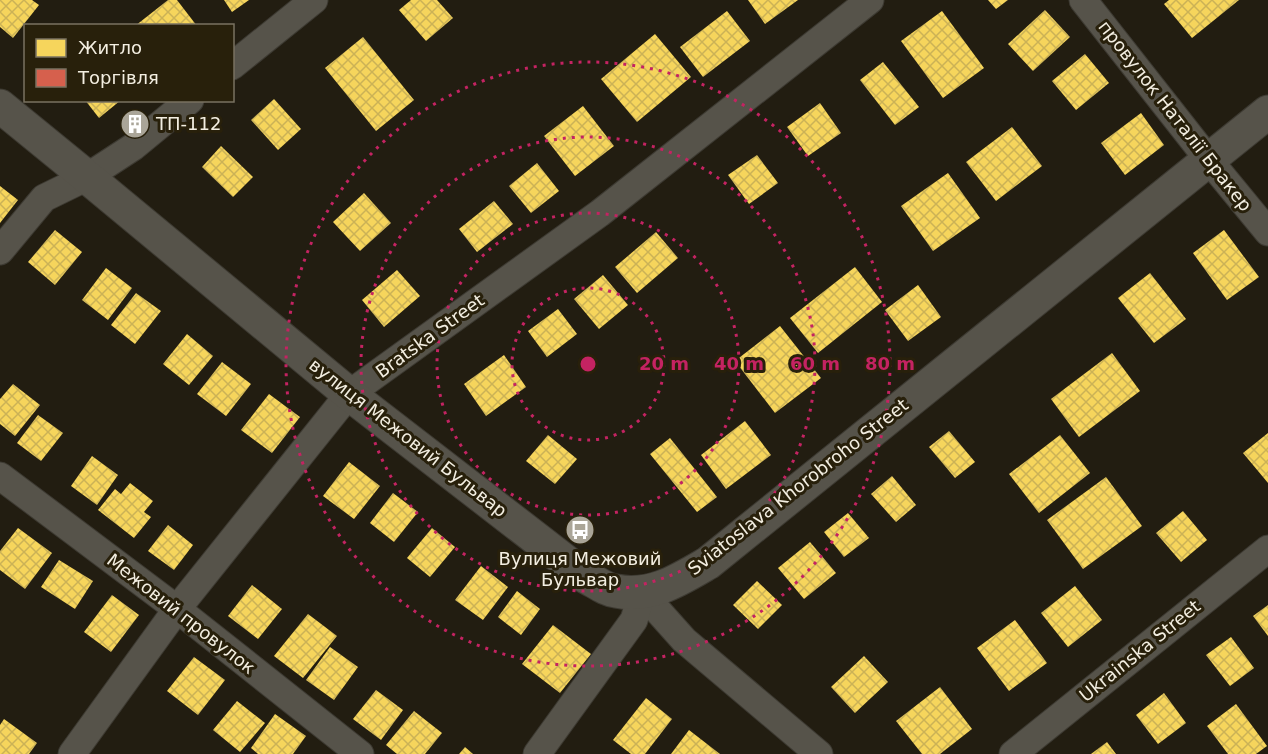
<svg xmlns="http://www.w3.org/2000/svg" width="1268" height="754" font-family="'DejaVu Sans',sans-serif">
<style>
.homes{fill:url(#homes-cross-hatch)}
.shops{fill:url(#shops-cross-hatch)}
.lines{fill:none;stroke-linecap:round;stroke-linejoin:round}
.street-casing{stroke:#3d3a32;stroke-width:29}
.secondary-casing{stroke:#3d3a32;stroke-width:35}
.street{stroke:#56534a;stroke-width:27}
.secondary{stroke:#56534a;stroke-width:33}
.ring{fill:none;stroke:#c42362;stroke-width:3;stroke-dasharray:3 6}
.labels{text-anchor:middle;stroke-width:6;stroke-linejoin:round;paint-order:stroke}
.street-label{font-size:18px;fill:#f3eee1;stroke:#28200b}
.poi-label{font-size:18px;fill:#f3eee1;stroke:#28200b;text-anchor:start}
.centre{fill:#c42362;stroke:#28200b;stroke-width:3}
.ring-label{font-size:18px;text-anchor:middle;font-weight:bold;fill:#c42362;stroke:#28200b;stroke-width:6;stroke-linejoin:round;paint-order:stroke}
</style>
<defs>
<pattern id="homes-cross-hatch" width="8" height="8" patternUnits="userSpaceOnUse" patternTransform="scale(1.5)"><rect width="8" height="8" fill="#f6d55c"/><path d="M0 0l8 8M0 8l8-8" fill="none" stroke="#cbb256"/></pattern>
<pattern id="shops-cross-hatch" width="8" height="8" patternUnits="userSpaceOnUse" patternTransform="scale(1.5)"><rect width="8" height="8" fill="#d6604d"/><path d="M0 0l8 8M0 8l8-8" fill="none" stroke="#a5574a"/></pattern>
</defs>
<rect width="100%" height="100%" fill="#221d11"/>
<g class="homes">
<polygon points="0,0 32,0 39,5 13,38 0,27"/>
<polygon points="168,0 177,0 197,26 135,26"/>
<polygon points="224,0 249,0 232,12"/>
<polygon points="411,0 437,0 453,18 426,41 399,10"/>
<polygon points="748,0 798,0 765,24"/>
<polygon points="988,0 1008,0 996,9"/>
<polygon points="1169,0 1239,0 1192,38 1164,4"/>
<polygon points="1045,10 1070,37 1033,71 1008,44"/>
<polygon points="727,11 750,41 703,77 680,47"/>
<polygon points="942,11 984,68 943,98 901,41"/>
<polygon points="655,34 691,77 637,122 601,79"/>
<polygon points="363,37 414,100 376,131 325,68"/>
<polygon points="1085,54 1109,83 1076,110 1052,81"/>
<polygon points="883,62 919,107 895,125 860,80"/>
<polygon points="274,99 301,129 278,150 251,120"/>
<polygon points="85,100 121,100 99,118"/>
<polygon points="820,103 841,133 808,156 787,127"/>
<polygon points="583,106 614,146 575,176 544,136"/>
<polygon points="1141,113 1164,145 1125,175 1101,143"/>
<polygon points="1012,127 1042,166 996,201 966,162"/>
<polygon points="221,146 253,177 233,197 202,167"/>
<polygon points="757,155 778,183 749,204 728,175"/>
<polygon points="537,163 559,191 531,213 509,186"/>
<polygon points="948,173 980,218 933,251 901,206"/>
<polygon points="0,186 18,200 0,223"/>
<polygon points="364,193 391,223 360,251 333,222"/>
<polygon points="494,201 513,224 477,252 459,229"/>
<polygon points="55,230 82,252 55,285 28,262"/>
<polygon points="1224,230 1259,277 1227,300 1193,253"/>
<polygon points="656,232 678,258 637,293 615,267"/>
<polygon points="855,267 882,302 818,353 790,318"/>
<polygon points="106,268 132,288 108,320 82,300"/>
<polygon points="397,270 420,296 384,327 362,300"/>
<polygon points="1150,273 1186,319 1154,343 1118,298"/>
<polygon points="603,275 628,305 599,329 574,299"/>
<polygon points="918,285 941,317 908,341 885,310"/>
<polygon points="136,293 161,311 135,344 111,325"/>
<polygon points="558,309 577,334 547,357 528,331"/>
<polygon points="780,326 821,378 775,413 735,361"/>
<polygon points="187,334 213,356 189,385 163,364"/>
<polygon points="1112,353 1140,391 1079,437 1051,399"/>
<polygon points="504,355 526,387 486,416 464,384"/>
<polygon points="222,362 251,384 226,416 197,394"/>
<polygon points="13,384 40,405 15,436 0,424 0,399"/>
<polygon points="269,394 300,417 272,453 241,430"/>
<polygon points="38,415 63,433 41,461 17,443"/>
<polygon points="745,421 771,455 726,489 701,455"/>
<polygon points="949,431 975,462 955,478 929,447"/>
<polygon points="1268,433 1268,483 1243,453"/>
<polygon points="548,435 577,459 555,484 526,461"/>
<polygon points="1060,435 1090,473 1039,513 1009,474"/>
<polygon points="670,438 717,497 697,512 650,454"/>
<polygon points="92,456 118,475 97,505 71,486"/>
<polygon points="349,462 380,486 354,519 323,496"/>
<polygon points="892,476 916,505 896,522 871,494"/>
<polygon points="1106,477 1142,526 1083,569 1047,520"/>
<polygon points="130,483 153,501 144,512 151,517 134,538 98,510 115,489 121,494"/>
<polygon points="393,493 418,512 394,542 370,523"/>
<polygon points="1183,511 1207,540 1181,562 1156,533"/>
<polygon points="848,513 869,538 844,557 824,532"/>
<polygon points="168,525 193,545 174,570 148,551"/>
<polygon points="18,528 52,553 25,589 0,570 0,551"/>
<polygon points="432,528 455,547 430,577 407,558"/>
<polygon points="810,542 836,573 804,599 778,568"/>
<polygon points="59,560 93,581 75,609 41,587"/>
<polygon points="481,566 508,587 483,620 455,600"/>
<polygon points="757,581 782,605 758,629 733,605"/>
<polygon points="252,585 282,609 258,639 228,616"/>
<polygon points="1075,586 1102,620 1068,647 1041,613"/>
<polygon points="517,591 540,609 521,635 498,617"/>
<polygon points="112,595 139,615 111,652 84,632"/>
<polygon points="1268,605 1268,636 1253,616"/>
<polygon points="308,614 337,636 303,678 274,656"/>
<polygon points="1015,620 1047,663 1009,691 977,648"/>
<polygon points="553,625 591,654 560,693 522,664"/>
<polygon points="1231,637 1254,668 1230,686 1206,655"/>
<polygon points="330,647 358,667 334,700 306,680"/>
<polygon points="864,656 888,682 855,713 831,687"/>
<polygon points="194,657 225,680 198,715 167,691"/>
<polygon points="940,687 972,729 940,754 922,754 896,721"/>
<polygon points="376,690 403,710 381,740 353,719"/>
<polygon points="1164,693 1186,723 1158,744 1136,715"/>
<polygon points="646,698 672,719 645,754 631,754 613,740"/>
<polygon points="237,701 265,723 240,752 213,730"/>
<polygon points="1236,704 1267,746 1256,754 1228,754 1207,726"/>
<polygon points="414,711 442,733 425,754 397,754 386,745"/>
<polygon points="275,714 306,736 293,754 258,754 251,748"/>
<polygon points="4,719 37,743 29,754 0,754 0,725"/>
<polygon points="689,730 720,754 671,754"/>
<polygon points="1107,742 1116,754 1091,754"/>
<polygon points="465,747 473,754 459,754"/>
</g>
<polygon class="shops" points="140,113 147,123 131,136 123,126"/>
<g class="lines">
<g class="street-casing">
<g id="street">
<polyline points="1083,0 1208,159 1268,232"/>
<polyline points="232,66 314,0"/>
<polyline points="0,251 44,198 87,177 133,147 190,100"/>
<polyline points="0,476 177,609 360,754"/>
<polyline points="642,593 684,640 819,754"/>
<polyline points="72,754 177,609 349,394 600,213 870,0"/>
<polyline points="537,754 634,620 642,593"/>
<polyline points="1013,754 1268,549"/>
</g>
</g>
<g class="secondary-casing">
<path id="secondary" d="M0 106 87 177 349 394 586 577C596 582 606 590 616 591 651 598 679 580 708 563L1268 112"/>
</g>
<use href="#street" class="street"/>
<use href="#secondary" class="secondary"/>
</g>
<g class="ring">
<circle cx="588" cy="364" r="76"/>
<circle cx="588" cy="364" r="151"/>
<circle cx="588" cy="364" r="227"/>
<circle cx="588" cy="364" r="302"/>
</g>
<defs>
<g id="building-disc" transform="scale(1.5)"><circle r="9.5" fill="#aaa598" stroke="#28200b"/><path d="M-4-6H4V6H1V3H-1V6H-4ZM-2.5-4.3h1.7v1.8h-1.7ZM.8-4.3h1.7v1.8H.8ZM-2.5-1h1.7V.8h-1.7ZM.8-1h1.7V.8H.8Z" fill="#fff"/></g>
<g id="bus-disc" transform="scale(1.5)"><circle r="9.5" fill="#aaa598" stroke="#28200b"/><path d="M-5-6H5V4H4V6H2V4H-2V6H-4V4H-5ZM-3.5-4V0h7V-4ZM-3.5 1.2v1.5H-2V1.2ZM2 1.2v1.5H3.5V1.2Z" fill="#fff"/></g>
</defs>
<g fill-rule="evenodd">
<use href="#building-disc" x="135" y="124"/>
<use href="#bus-disc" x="580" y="530"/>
</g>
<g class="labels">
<g class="street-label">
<text transform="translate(1175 116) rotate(52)" y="6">провулок Наталії Бракер</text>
<text transform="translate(430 336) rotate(-36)" y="6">Bratska Street</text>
<text transform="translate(408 438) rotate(38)" y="6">вулиця Межовий Бульвар</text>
<text transform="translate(798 487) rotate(-38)" y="6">Sviatoslava Khorobroho Street</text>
<text transform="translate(181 614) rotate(38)" y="6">Межовий провулок</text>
<text transform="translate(1140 651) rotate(-39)" y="6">Ukrainska Street</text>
</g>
<g class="poi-label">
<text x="156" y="130">ТП-112</text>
<text x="580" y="565" text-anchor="middle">Вулиця Межовий<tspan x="580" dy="21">Бульвар</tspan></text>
</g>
</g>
<circle cx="588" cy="364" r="9" class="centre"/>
<g class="ring-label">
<text x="664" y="370">20 m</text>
<text x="739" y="370">40 m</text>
<text x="815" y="370">60 m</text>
<text x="890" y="370">80 m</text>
</g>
<rect x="24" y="24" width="210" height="78" fill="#28200b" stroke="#797261" stroke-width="1.5"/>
<rect x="36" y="39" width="30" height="18" fill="#f6d55c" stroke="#797261" stroke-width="1.5"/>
<text x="78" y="54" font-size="18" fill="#f3eee1">Житло</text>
<rect x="36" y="69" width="30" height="18" fill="#d6604d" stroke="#797261" stroke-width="1.5"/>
<text x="78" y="84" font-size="18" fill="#f3eee1">Торгівля</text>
</svg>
